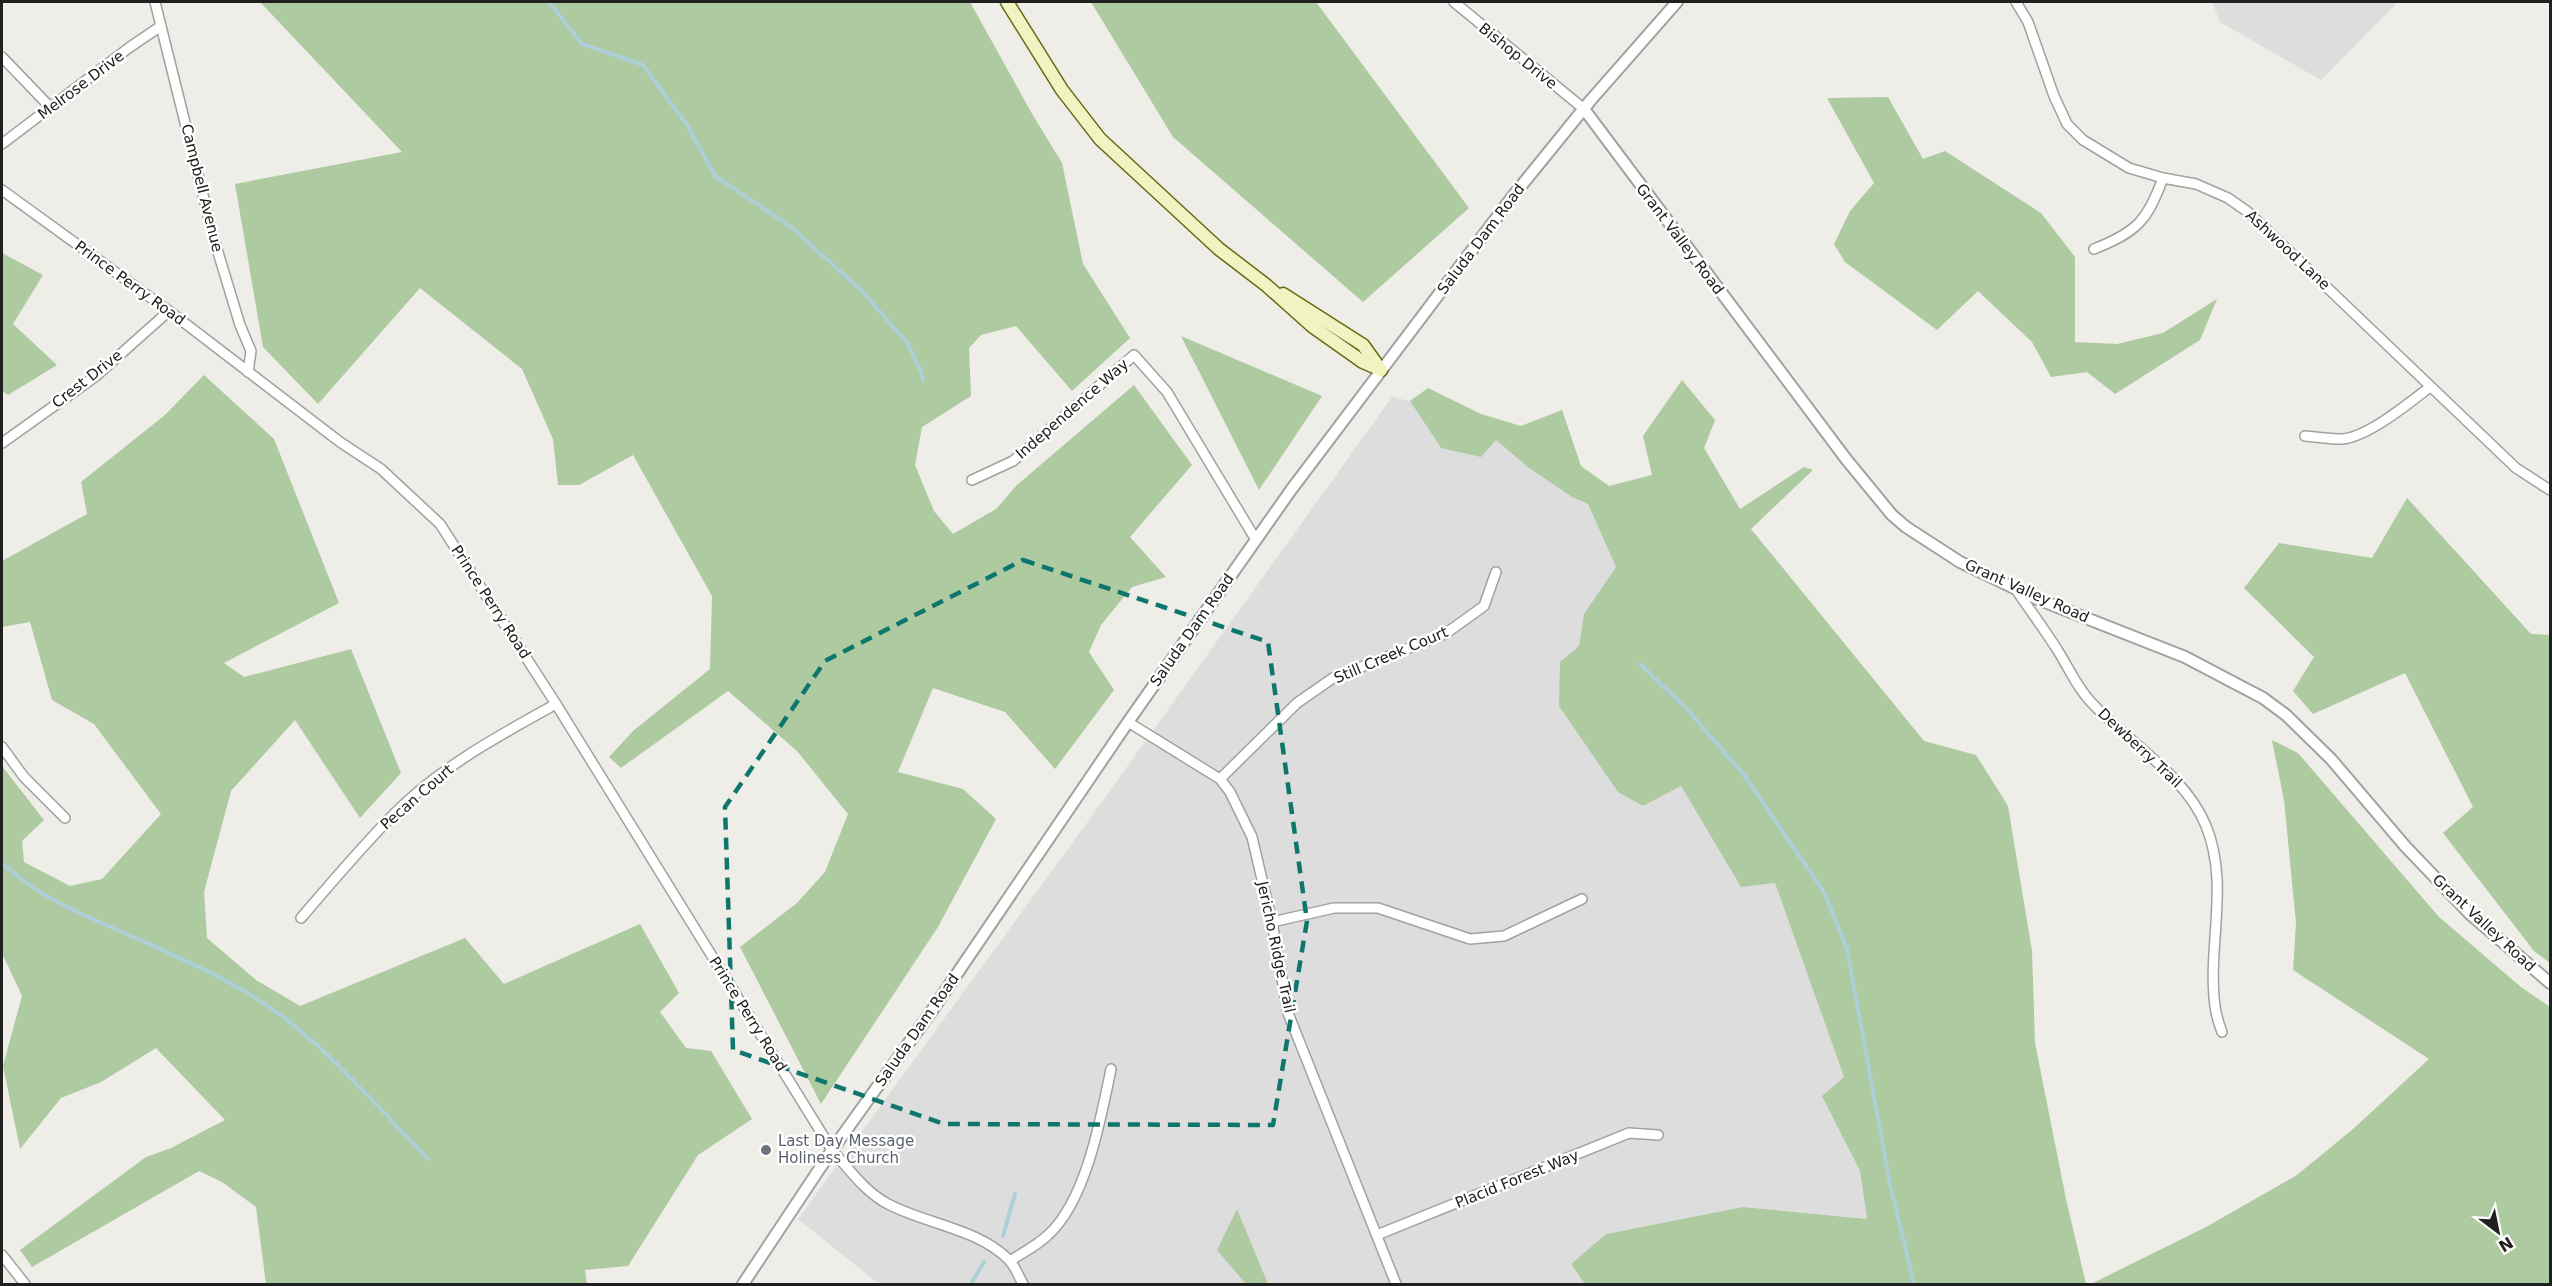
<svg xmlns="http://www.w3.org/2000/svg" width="2552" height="1286" font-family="'DejaVu Sans',sans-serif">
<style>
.residential{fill:#dedddd}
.forest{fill:#adcaa1}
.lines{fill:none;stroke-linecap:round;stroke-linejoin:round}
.stream{stroke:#adcfd8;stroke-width:4}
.minor-casing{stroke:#a1a1a1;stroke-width:12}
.tertiary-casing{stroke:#a1a1a1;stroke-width:14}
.secondary-casing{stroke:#636c11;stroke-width:15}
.minor{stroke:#fff;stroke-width:9}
.tertiary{stroke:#fff;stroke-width:10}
.secondary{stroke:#f1f3c2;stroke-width:12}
.marked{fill:none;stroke:#0f766e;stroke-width:4.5;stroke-dasharray:12 8;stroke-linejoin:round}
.worship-dot{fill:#6b7280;stroke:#fff;stroke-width:2}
.labels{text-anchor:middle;stroke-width:5;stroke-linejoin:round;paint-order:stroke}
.street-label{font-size:15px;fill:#202020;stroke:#fff}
.worship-label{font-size:15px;fill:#5b616d;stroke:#fff;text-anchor:start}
</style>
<rect width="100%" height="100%" fill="#efede7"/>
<g class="residential">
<polygon points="2212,2 2398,2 2321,80 2220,22"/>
<polygon points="1392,397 1410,401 1441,448 1496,440 1529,468 1572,497 1588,504 1616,567 1584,614 1579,646 1560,662 1643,806 1681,786 1741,887 1775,883 1844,1077 1823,1096 1860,1171 1867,1219 1743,1207 1606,1234 1571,1264 1585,1284 879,1284 798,1219 1089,820"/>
</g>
<g class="forest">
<polygon points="260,2 970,2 1031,112 1062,163 1083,264 1130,338 1072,391 1016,326 981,335 969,348 971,396 922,427 915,465 934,511 953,534 996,509 1017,485 1134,385 1192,465 1130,537 1166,577 1132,587 1101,625 1089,652 1114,690 1055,769 1005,712 933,688 898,772 963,789 996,819 938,927 821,1104 740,947 797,903 825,872 848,814 797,751 728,691 621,768 609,757 633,731 710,669 712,596 633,455 579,485 558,485 553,439 522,369 420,288 318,404 263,347 235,184 402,152"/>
<polygon points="1091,2 1316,2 1469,208 1363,302 1173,137"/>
<polygon points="1888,97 1923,159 1945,151 2041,213 2075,257 2075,342 2117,344 2163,333 2217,299 2200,340 2115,394 2087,372 2051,377 2032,342 1978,291 1937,330 1845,262 1834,244 1850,211 1874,183 1827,98"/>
<polygon points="2,253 43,275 13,324 57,365 8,395 2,391"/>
<polygon points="1181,336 1322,396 1259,490"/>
<polygon points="204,375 274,439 339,603 224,663 244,677 351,649 401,773 360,818 295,720 231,791 204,892 207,938 256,980 300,1006 465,938 504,984 640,924 679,993 660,1012 686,1048 711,1051 752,1119 698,1155 628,1266 585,1270 587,1284 266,1284 256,1207 222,1182 199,1171 32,1267 20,1250 146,1157 171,1148 225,1120 156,1048 101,1082 61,1098 20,1149 3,1066 22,996 2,953 2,766 44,820 22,841 24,862 70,886 102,879 161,814 94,724 52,700 30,622 2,627 2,561 87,514 81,482 165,415"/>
<polygon points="1682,380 1715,420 1704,448 1740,509 1804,467 1813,470 1751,529 1924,741 1976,755 2008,806 2032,951 2035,1043 2066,1199 2086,1284 1585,1284 1571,1264 1606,1234 1743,1207 1867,1219 1860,1171 1822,1096 1844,1077 1775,883 1741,887 1681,786 1643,806 1618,792 1559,706 1560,662 1579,646 1584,614 1616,567 1588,504 1572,497 1529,468 1496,440 1481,457 1441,448 1410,401 1428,388 1481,414 1521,426 1562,410 1581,466 1609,486 1652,475 1643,436"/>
<polygon points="2407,498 2531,634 2550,635 2550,963 2534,951 2443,833 2473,807 2405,673 2313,714 2293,691 2314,657 2244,588 2279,543 2372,558"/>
<polygon points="2272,740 2298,753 2439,917 2521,987 2550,1007 2550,1284 2091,1284 2206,1227 2297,1175 2353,1129 2429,1059 2293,970 2296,923 2284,800"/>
<polygon points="1237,1209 1268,1284 1246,1284 1217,1250"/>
</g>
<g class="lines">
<g class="stream">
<polyline points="549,2 582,44 643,65 687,125 715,176 790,226 862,291 908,344 921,372 923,380"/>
<polyline points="1640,664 1686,708 1744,775 1824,892 1847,949 1890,1184 1914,1284"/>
<path d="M2 863C36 895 78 913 120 931 164 951 209 970 251 995 318 1035 374 1104 428 1159"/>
<polyline points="1003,1236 1015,1194"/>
<polyline points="971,1284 984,1262"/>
</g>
<g class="minor-casing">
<g id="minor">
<polyline points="155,2 214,239 240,325 251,351 248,372"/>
<polyline points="1454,2 1584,109"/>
<polyline points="2016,2 2028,22 2054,96 2067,124 2083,140 2129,168 2163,178 2196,184 2228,198 2248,212 2516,468 2550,490"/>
<polyline points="2,57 51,108"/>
<polyline points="2,144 130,47 161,26"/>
<path d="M2 190 169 311 340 442 381 469 440 524 556 704 832 1150C849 1169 865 1192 888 1204 926 1224 979 1229 1009 1260 1015 1266 1019 1277 1023 1284"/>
<path d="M2094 249C2137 232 2147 221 2163 178"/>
<path d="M2305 436C2317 437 2330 439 2342 439 2368 437 2409 403 2430 387"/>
<polyline points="2,443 96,376 169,311"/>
<polyline points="972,480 1013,461 1134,355 1167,392 1256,540"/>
<path d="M2015 588C2029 609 2045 630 2058 651 2069 668 2076 686 2090 701 2127 742 2185 774 2206 826 2230 884 2207 946 2215 1006 2216 1015 2219 1024 2222 1032"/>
<polyline points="1128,722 1220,779 1230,792 1252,837 1272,922 1288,1013 1396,1284"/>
<polyline points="2,747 24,777 65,818"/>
<polyline points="1220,779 1297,703 1333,678 1445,634 1484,606 1496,572"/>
<path d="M301 918C332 882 363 845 396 812 442 766 500 735 556 704"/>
<polyline points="1272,922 1334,908 1378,908 1470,939 1504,936 1582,899"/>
<polyline points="1377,1235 1629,1133 1658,1135"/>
<polyline points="2,1255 25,1284"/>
<path d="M1010 1261C1022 1253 1038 1245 1048 1235 1086 1201 1101 1118 1111 1069"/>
</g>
</g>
<g class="tertiary-casing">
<g id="tertiary">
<polyline points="1584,109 1846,459 1892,515 1906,527 1960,562 2035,598 2185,657 2263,698 2286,715 2331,759 2405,846 2470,914 2550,983"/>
<polyline points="743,1284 832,1150 931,1012 1128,722 1291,490 1513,196 1590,101 1677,2"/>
</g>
</g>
<g class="secondary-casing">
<g id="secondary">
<polyline points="1007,2 1062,90 1100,139 1219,249 1266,285 1312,326 1363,362 1381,370"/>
<polyline points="1283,294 1363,345 1381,370"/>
</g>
</g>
<use href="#minor" class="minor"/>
<use href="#tertiary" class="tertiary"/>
<use href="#secondary" class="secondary"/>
</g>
<path class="marked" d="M1023 560 1268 642 1307 921 1273 1125 944 1124 733 1050 725 807 825 661Z"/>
<circle class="worship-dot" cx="766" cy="1150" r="6"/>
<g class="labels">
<g class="street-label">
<text transform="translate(1518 56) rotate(39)" y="5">Bishop Drive</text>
<text transform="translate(81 85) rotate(-37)" y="5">Melrose Drive</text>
<text transform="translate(202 188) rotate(76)" y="5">Campbell Avenue</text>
<text transform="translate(1481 239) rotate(-53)" y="5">Saluda Dam Road</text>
<text transform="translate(1680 239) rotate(53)" y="5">Grant Valley Road</text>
<text transform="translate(2288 250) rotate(43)" y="5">Ashwood Lane</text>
<text transform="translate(130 283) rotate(36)" y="5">Prince Perry Road</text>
<text transform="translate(87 379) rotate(-38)" y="5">Crest Drive</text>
<text transform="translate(1072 409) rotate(-41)" y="5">Independence Way</text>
<text transform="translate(2027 591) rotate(24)" y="5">Grant Valley Road</text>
<text transform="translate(491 602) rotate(57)" y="5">Prince Perry Road</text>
<text transform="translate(1192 630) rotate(-55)" y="5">Saluda Dam Road</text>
<text transform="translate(1391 655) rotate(-23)" y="5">Still Creek Court</text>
<text transform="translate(2140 748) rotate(43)" y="5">Dewberry Trail</text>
<text transform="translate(417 797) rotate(-41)" y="5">Pecan Court</text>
<text transform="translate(2484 923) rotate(43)" y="5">Grant Valley Road</text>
<text transform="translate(1276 947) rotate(78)" y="5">Jericho Ridge Trail</text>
<text transform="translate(748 1014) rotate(58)" y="5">Prince Perry Road</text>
<text transform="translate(917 1030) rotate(-55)" y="5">Saluda Dam Road</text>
<text transform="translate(1517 1179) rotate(-22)" y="5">Placid Forest Way</text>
</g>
<g class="worship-label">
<text x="778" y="1146">Last Day Message<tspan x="778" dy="17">Holiness Church</tspan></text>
</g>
</g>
<rect width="2552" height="1286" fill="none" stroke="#202020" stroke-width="6"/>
<g transform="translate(2498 1232) rotate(148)" stroke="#ffffff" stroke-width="4.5" paint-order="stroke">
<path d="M0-4.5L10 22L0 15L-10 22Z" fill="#202020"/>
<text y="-9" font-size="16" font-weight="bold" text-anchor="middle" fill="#202020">N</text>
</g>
</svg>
